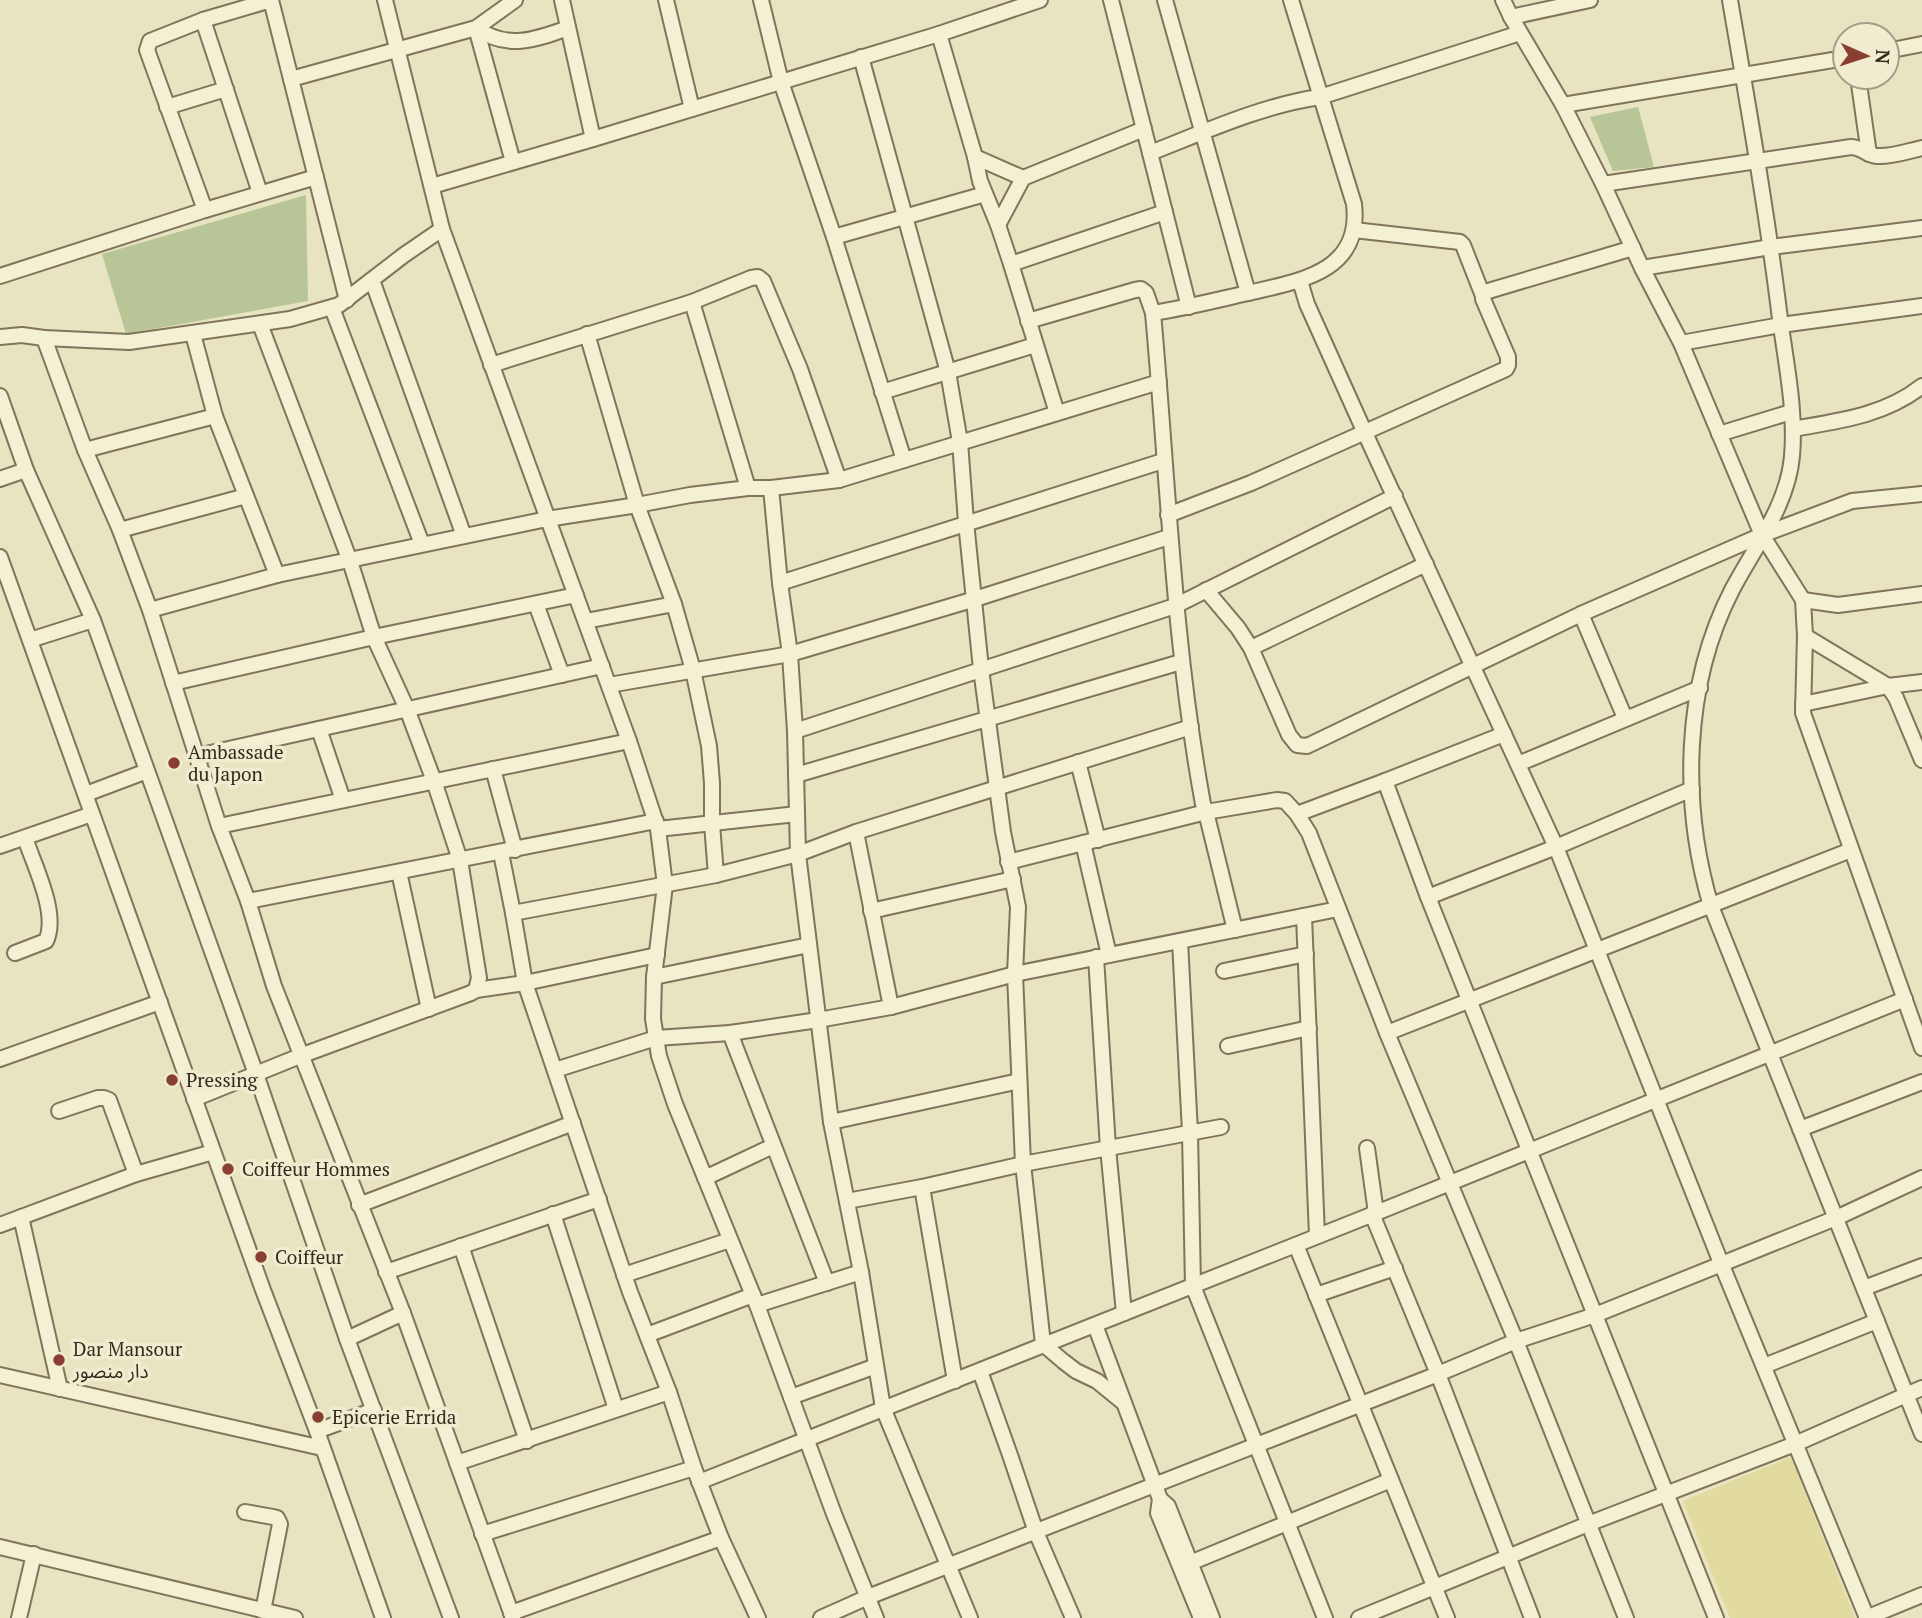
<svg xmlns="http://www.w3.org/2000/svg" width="1922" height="1618" font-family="'PT Serif','Noto Sans Arabic',serif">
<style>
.green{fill:#b8c596}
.sand{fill:#e2dba0}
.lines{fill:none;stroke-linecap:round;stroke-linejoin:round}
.minor-casing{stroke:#80745a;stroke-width:18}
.minor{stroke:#f4f0d3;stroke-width:14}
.poi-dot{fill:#883f31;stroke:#f1eccf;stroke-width:2.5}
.labels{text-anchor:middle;stroke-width:7;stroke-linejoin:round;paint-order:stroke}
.poi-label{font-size:19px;fill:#312a1d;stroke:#f1eccf;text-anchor:start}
</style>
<rect width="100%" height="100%" fill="#e8e3c1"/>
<g class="green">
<polygon points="1638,107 1654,167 1613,171 1590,117"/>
<polygon points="306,195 308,301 126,334 102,254"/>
</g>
<polygon class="sand" points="1791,1457 1855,1618 1730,1618 1683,1501"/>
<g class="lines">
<g class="minor-casing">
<g id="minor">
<polyline points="271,0 347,300"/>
<polyline points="385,0 442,229 629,741 658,829 665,885 654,977 653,1019 659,1056 675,1104 757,1305 834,1514 876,1618"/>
<polyline points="562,0 593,139"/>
<polyline points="666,0 692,109"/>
<polyline points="761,0 781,82 834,237 904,460"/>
<polyline points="1040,0 939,34 975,157 980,181 998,225 1011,264 1057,413"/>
<polyline points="1111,0 1150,153"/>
<polyline points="1165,0 1248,293"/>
<polyline points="1503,0 1511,17 1563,105 1603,184 1642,268 1681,343 1762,535 1803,600 1805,636 1803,713 1922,1048"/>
<path d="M1730 0C1748 106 1767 212 1780 319 1786 364 1796 410 1792 456 1788 505 1754 548 1732 590 1683 685 1681 805 1711 906L1922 1434"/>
<polyline points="1511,17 1590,0"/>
<polyline points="203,20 260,193"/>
<polyline points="476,28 513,162"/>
<path d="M476 28C507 50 535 40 568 28"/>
<polyline points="1887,51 1922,44"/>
<polyline points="861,57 948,372 960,442 966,522 981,669 1003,832 1018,907 1015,974 1023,1164 1043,1344 1063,1361 1076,1371 1097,1381 1124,1403"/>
<polyline points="1858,77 1869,154"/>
<polyline points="291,79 476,28 515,0"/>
<polyline points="1563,105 1845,58"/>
<polyline points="167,107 226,89"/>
<polyline points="975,157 1023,178 1144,129"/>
<path d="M1603 184 1851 147C1861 147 1867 155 1877 156 1892 157 1908 151 1922 148"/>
<polyline points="432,186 593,139 939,34"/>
<polyline points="205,210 147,50 150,41 203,20 271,0"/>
<polyline points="998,225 1023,178"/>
<polyline points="1354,230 1460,242 1463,245 1483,296"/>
<polyline points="834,237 985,194"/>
<polyline points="1011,264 1165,212"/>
<polyline points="1642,268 1771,247 1922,228"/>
<polyline points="0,276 205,210 316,177"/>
<polyline points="372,280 464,536"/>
<polyline points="1300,281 1307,304 1365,433 1556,847 1721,1263 1867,1618"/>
<polyline points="692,302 748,488"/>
<path d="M1189 307 1150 153C1204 132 1263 105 1320 97L1520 33"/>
<polyline points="332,308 422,544"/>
<path d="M1153 313C1185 308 1217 300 1248 293 1300 281 1362 272 1354 204L1291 0"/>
<path d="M1028 321 1135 290 1141 289 1146 293 1153 313C1168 478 1173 641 1203 804L1206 812 1277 800 1285 801 1297 814 1309 833 1387 1033 1516 1341 1626 1618"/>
<polyline points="193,334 215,416 277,575"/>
<polyline points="587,334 637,505 674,604 693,670 709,746 712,783 712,824 716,875"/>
<polyline points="0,337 22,335 44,338 129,342 290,319 339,305 404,255 442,229"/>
<polyline points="44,338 85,450 120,530 150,610 219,826 248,901 274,986 403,1313 513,1618"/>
<polyline points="1681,343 1781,325 1922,306"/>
<polyline points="491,365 692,302 751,278 758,277 763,281 800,369 839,480"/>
<polyline points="882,392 1035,345"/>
<polyline points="0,396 26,470 93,620 256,1074 347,1339 451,1618"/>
<path d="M1793 429C1838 421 1884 416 1922 386"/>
<polyline points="1719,434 1791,412"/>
<polyline points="85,450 215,416"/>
<polyline points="0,479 26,470"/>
<polyline points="1168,515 1251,483 1506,369 1508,365 1508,357 1483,299 1485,292 1633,248"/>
<polyline points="120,530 246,496"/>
<polyline points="0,557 263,1290 317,1431 383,1618"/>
<polyline points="780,583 1163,461"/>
<polyline points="1206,590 1238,628 1251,648 1289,735 1297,745 1307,746 1581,614 1762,535 1852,501 1922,494"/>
<polyline points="1803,600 1838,605 1922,594"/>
<polyline points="536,604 562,675"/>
<polyline points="150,610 277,575 547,519 637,505 690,495 748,488 771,488 839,480 1159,382"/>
<polyline points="1581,614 1625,718"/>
<polyline points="586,621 674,604"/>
<polyline points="1805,636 1888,686 1896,698 1922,760"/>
<polyline points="30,640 93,620"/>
<polyline points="1251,648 1426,564"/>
<polyline points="173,683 374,637 576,595"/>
<polyline points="609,685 790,654 975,599 1169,537"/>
<polyline points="1803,704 1888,686 1922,682"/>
<polyline points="319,729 343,800"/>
<polyline points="795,731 1175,606 1395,496"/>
<polyline points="1504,734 1385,781 1428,897 1716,1618"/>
<polyline points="197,756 602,666"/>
<polyline points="1078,762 1098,840"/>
<polyline points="1518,764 1700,688"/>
<polyline points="493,769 515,850"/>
<polyline points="796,775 1181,662"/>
<polyline points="86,794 147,771"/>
<polyline points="1297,814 1385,781"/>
<polyline points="219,826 629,741"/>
<polyline points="658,829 797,814"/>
<polyline points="856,832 891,1007"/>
<polyline points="1083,843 1109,955"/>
<polyline points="0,846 92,814"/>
<polyline points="501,853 513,913 716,875 798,854 795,731 790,654 780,583 771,488"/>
<polyline points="1008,862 1206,812 1235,930"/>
<polyline points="399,872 429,1009"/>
<polyline points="1428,897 1556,847 1692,789"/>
<polyline points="248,901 656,821"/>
<polyline points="871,911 1013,879"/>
<polyline points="513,913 525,983 630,1292 669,1392 694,1468 721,1538 758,1618"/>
<polyline points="1304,916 1317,1236"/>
<polyline points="1180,941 1190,1132 1193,1286 1325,1618"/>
<path d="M15 953 46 941C59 914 34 865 25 838"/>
<polyline points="1096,957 1108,1148 1124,1313"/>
<polyline points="1224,971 1306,954"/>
<polyline points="654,977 809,945"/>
<polyline points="476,990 525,983 657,955"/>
<polyline points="730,1033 827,1283"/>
<polyline points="1387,1033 1851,850"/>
<polyline points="1228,1046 1309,1028"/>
<polyline points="0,1059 160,1002"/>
<polyline points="555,1070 656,1038 730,1033 818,1020 891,1007 1015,974 1338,909"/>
<polyline points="194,1099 300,1056 471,993 476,990 479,978 460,860 434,781 407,709 374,637 350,561 260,324"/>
<polyline points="59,1111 98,1098 104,1098 109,1100 136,1174"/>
<polyline points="831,1122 1019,1081"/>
<polyline points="1800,1129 1922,1082"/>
<polyline points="1367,1148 1376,1213"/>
<polyline points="705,1178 773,1146"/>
<polyline points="847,1201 922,1187"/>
<polyline points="359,1205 573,1123"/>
<polyline points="553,1214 616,1409"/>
<polyline points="1372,1214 1438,1374 1532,1618"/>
<polyline points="21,1217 60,1389"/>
<polyline points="0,1225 136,1174 213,1152"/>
<polyline points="1296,1245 1447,1618"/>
<polyline points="461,1246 527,1441"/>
<polyline points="386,1272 599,1199"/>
<polyline points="624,1275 730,1240"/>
<polyline points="1864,1288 1922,1266"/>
<polyline points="1316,1295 1395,1268"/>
<polyline points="757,1305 861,1272"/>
<polyline points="1095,1325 1160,1499 1168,1506 1212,1618"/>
<polyline points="647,1335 753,1295"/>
<polyline points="347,1339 403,1313"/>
<polyline points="1764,1366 1877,1321"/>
<polyline points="980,1371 1010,1455 1036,1532 1073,1618"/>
<polyline points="0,1375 322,1448"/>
<polyline points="955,1381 922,1187 1023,1164 1221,1127"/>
<polyline points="791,1397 876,1366"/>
<polyline points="317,1431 374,1410"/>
<polyline points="457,1463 669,1392"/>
<polyline points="699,1482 1376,1213 1905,999"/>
<polyline points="1160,1499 1158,1513 1201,1618"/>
<polyline points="245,1512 273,1517 277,1518 280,1524 263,1611"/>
<polyline points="482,1534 694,1468"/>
<polyline points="0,1547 295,1618"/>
<polyline points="1190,1563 1391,1480"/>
<polyline points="511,1613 721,1538"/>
<polyline points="19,1618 34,1554"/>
<polyline points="821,1618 868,1597 1438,1374 1516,1341 1595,1315 1836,1218 1922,1178"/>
<polyline points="970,1618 883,1408 861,1272 831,1122 798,854 856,832 1191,727"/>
<polyline points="1359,1618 1588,1524 1795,1444 1922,1388"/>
<polyline points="1866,1618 1922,1595"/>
</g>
</g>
<use href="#minor" class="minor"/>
</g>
<g class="poi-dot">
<circle cx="174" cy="763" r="7"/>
<circle cx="172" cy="1080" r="7"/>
<circle cx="228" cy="1169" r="7"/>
<circle cx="261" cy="1257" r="7"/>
<circle cx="59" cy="1360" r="7"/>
<circle cx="318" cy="1417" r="7"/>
</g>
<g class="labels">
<g class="poi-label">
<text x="188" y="759">Ambassade<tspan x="188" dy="22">du Japon</tspan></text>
<text x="186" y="1087">Pressing</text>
<text x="242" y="1176">Coiffeur Hommes</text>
<text x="275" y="1264">Coiffeur</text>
<text x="73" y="1356">Dar Mansour<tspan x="73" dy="22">دار منصور</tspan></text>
<text x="332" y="1424">Epicerie Errida</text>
</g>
</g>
<g transform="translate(1866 56) rotate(93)"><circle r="33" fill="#f1eccf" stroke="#a49e88" stroke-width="2"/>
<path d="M0-5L12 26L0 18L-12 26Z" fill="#883f31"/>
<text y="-10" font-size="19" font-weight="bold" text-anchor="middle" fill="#312a1d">N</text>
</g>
</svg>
